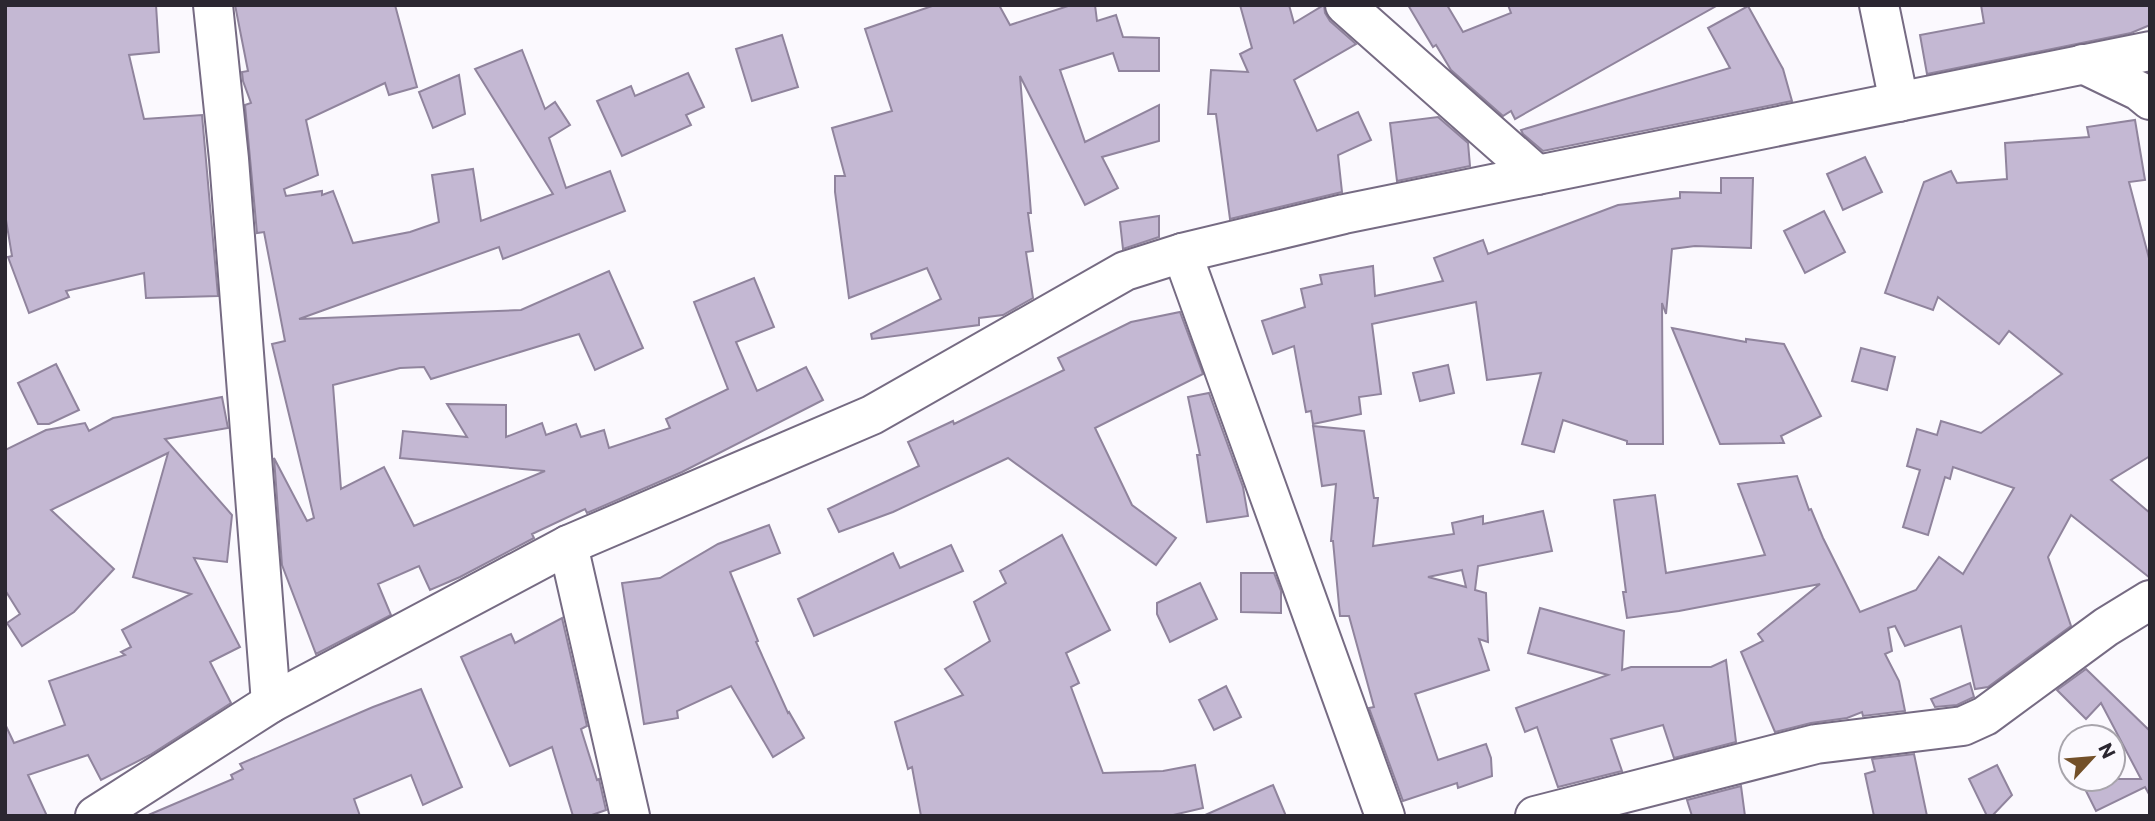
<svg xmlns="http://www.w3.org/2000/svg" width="2155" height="821" font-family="Commissioner,sans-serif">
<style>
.building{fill:#c4b8d3;stroke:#90849d;stroke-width:2;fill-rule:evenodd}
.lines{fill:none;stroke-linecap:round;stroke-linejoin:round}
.minor-casing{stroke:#766b83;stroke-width:42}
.minor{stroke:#fff;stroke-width:38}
</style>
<rect width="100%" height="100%" fill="#fbf9fe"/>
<g class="building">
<polygon points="5,5 156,5 159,52 129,55 144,119 202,115 218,296 146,298 144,273 66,291 69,297 29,313 8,257 12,256 5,214"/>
<polygon points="235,5 395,5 417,87 389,95 385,83 306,120 318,175 284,189 286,196 322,191 322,195 333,191 353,243 410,232 439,222 432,175 473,169 481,221 553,194 475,69 522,50 545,109 555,102 570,125 549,138 566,188 610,171 625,211 503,259 499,247 299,319 521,310 609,271 643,348 595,370 579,334 431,379 424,367 400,368 333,385 341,489 384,467 414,526 545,471 400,458 403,431 467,437 447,404 506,405 506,437 542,423 546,435 576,424 581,437 604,430 609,448 670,428 666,419 728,389 694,302 754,278 774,327 736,342 757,391 806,367 823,400 682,472 587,513 585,509 532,534 534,538 460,577 430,590 419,566 378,584 391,615 316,654 282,565 274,458 307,521 314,518 272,344 285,341 264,232 257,233 245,105 251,103 243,81 242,72 248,71"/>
<polygon points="935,5 999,5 1010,25 1071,5 1095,5 1097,21 1116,15 1123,37 1159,38 1159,71 1119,71 1113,53 1060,70 1085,142 1159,105 1159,141 1102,157 1118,188 1085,205 1020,76 1031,213 1028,213 1033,251 1026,252 1033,298 1003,315 979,318 979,325 872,339 871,334 941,299 927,268 849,298 835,192 835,176 845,176 832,128 892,111 865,29"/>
<polygon points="1240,5 1289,5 1294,23 1324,5 1325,13 1330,21 1356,44 1294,80 1317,131 1358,112 1371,140 1338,155 1342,192 1230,219 1216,114 1208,114 1211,70 1248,72 1240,54 1252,48"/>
<polygon points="1408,5 1447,5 1463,32 1511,13 1508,5 1718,5 1515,119 1511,111 1503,116 1451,70 1436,45 1433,47"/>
<polygon points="1981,5 2150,5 2150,25 2131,33 1927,74 1920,35 1984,23"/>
<polygon points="1748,6 1783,69 1792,101 1543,151 1523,134 1521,130 1730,68 1708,28"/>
<polygon points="782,35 798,87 752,101 736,49"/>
<polygon points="688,73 704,107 686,115 691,125 622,156 597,101 631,86 635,96"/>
<polygon points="459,75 465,114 433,128 419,92"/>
<polygon points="1438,117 1468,143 1470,166 1397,181 1390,123"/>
<polygon points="2135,120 2145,180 2129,182 2150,262 2150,456 2111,480 2150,513 2150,578 2071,515 2048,557 2071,626 1988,687 1975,689 1961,626 1905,646 1895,626 1888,628 1892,651 1885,654 1899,681 1905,711 1863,716 1862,712 1847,718 1811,723 1775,732 1741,652 1763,641 1758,634 1820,584 1679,611 1627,618 1623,592 1626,592 1614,500 1655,495 1666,573 1765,555 1738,484 1797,476 1809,510 1811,509 1823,538 1860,612 1916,590 1939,557 1963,574 2014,488 1953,467 1950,479 1945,477 1928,535 1903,527 1920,470 1907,466 1917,429 1937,435 1941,421 1981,433 2062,374 2009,331 1999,344 1938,297 1933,310 1885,293 1924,182 1951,171 1957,183 2007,179 2005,143 2089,137 2087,127"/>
<polygon points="1865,157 1882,192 1843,210 1827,174"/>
<polygon points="1721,178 1753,178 1751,248 1695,246 1672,249 1666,314 1662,303 1663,444 1627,444 1627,441 1563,420 1554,452 1522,444 1541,373 1487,380 1476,302 1372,324 1381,394 1359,397 1361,414 1313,424 1311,411 1306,412 1294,346 1273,354 1262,321 1305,307 1301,289 1322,284 1320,275 1373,266 1375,296 1443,281 1434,258 1483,240 1488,254 1618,205 1680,198 1680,192 1721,193"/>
<polygon points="1824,211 1845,252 1805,273 1784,231"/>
<polygon points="1159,216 1159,237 1123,249 1120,222"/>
<polygon points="1180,312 1203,374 1095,428 1132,505 1176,538 1156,565 1008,458 893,512 839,532 828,509 919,466 908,442 953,421 954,424 1064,370 1058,358 1131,322"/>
<polygon points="1672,328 1746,342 1746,339 1784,344 1821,416 1781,436 1784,443 1720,444"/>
<polygon points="1861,348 1895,357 1887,390 1852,381"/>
<polygon points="56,364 79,410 49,424 38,424 18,383"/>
<polygon points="1448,365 1454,393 1420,401 1413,373"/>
<polygon points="1209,393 1243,487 1248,516 1207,522 1197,455 1200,455 1188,397"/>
<polygon points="222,397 228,428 165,439 232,515 227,562 194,558 240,647 210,662 231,703 150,755 101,780 88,755 28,775 47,816 5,816 5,724 14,743 65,725 49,681 125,655 121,652 131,647 122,630 191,594 133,577 168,453 51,510 114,569 74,612 22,646 7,623 20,614 5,590 5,450 46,430 85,423 89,431 113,418"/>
<path d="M1313 426 1364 431 1374 498H1378L1373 546 1454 534 1452 523 1483 516V524L1543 511 1552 551 1478 566 1475 590 1486 593 1488 642 1479 639 1489 670 1415 694 1438 760 1486 744 1491 758 1492 776 1458 788 1457 783 1403 801 1369 708 1374 707 1349 616H1340L1333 541H1331L1336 484 1322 486ZM1462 570 1466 587 1428 577Z"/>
<polygon points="769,525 780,553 730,572 758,641 756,642 788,713 789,712 804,738 773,757 731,686 677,711 678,718 644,724 622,583 660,578 718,544"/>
<polygon points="1062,535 1110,630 1066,653 1079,683 1071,687 1103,773 1163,771 1195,765 1203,808 1169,816 921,816 912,767 908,769 895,722 963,695 945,669 990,641 974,602 1006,583 1000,571"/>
<polygon points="951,545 963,571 814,636 798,599 893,553 900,568"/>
<polygon points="1241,573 1274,573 1281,591 1281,613 1241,612"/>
<polygon points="1200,583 1217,619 1170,642 1157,614 1157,603"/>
<polygon points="1540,608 1624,631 1622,670 1631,667 1711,667 1726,660 1736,742 1674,758 1663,725 1611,739 1622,771 1558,787 1537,727 1525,732 1516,708 1608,675 1528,653"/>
<polygon points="562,618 587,726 581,729 597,780 599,779 606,810 589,816 573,816 552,747 510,766 461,657 511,634 515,643"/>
<polygon points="2086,669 2150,731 2150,796 2145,787 2096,811 2080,779 2141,779 2101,703 2086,719 2057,690"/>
<polygon points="1970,683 1974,697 1957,705 1935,707 1931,699"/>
<polygon points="1226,686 1241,717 1214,730 1199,700"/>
<polygon points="421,689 462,787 423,805 411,775 354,799 360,816 146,816 233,779 231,775 243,769 240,764 373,707"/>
<polygon points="1914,754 1927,816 1874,816 1865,774 1875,771 1872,759"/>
<polygon points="1997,765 2012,795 1992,816 1987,816 1969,779"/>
<polygon points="1273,785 1286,816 1203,816"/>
<polygon points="1741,786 1745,816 1692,816 1687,800"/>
</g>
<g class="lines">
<g class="minor-casing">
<g id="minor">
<polyline points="213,5 229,159 271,703"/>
<polyline points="1345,5 1537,175"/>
<polyline points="1879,5 1899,102"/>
<polyline points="2083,64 2139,91 2150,100"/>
<polyline points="1182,253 1385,816"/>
<polyline points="568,545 630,816"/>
<polyline points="95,816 271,703 568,545 872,415 1125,271 1182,253 1344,214 2150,51"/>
<polyline points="1535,816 1816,744 1963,726 1985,716 2106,627 2150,600"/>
</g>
</g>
<use href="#minor" class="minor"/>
</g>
<rect width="2155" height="821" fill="none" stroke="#2b2731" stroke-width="14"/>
<g transform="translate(2092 758) rotate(64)"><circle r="33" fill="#fbf9fe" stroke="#a8a5ac" stroke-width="2"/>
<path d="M0-5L12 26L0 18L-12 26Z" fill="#735029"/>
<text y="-10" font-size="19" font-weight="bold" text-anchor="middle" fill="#2b2731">N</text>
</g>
</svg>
